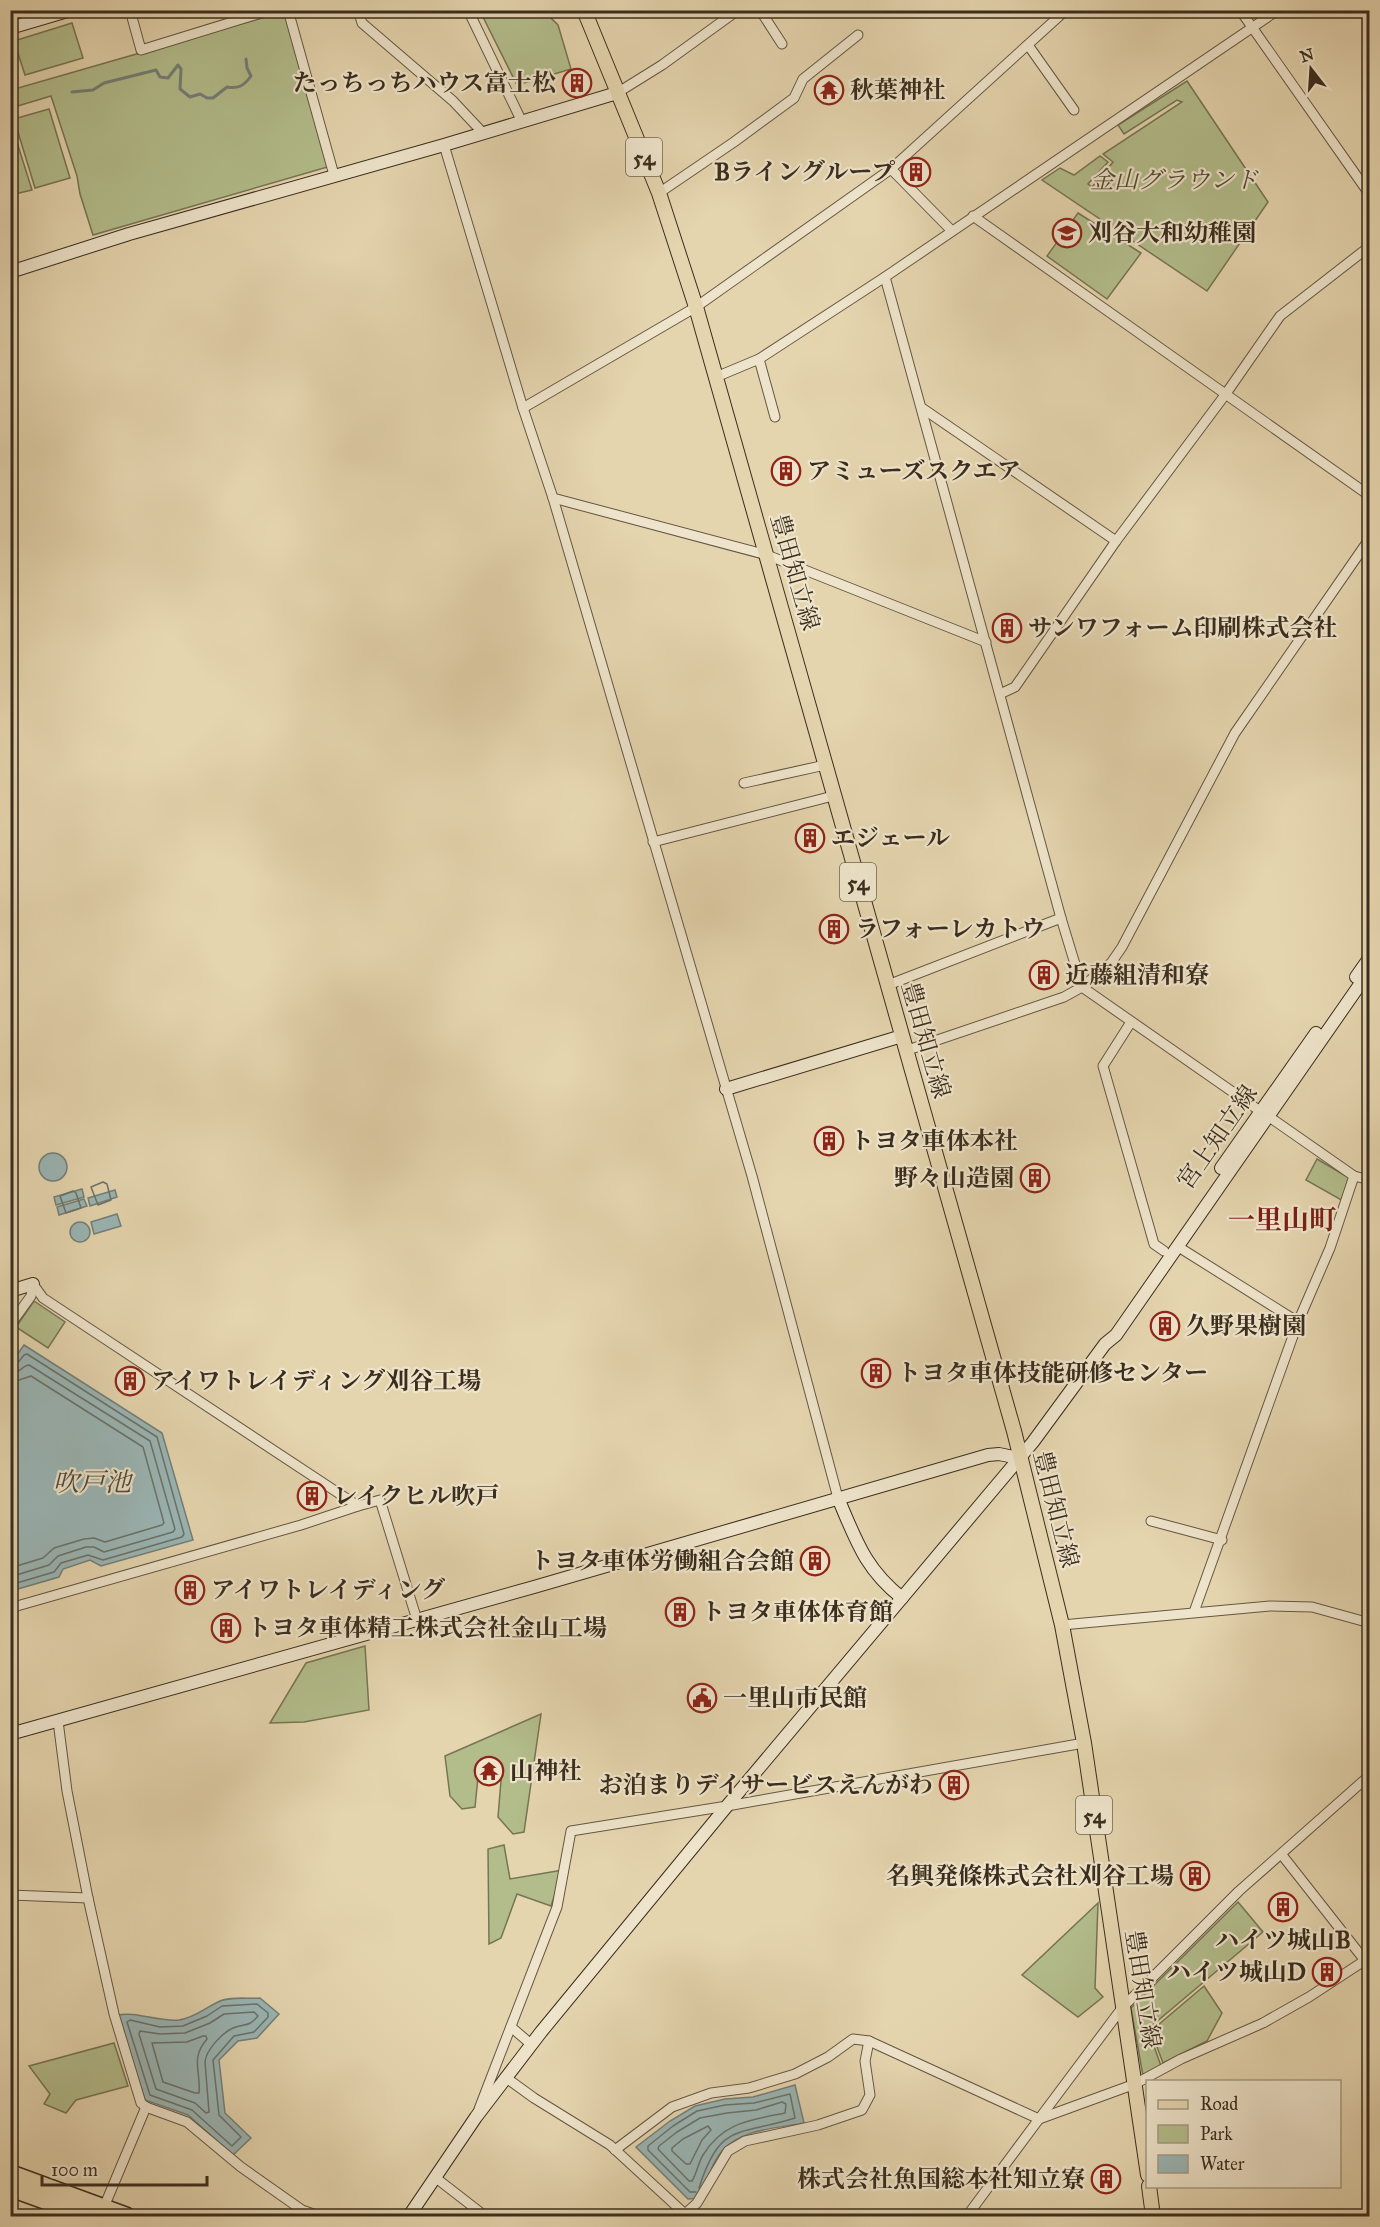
<svg xmlns="http://www.w3.org/2000/svg" width="1380" height="2227" font-family="'IM FELL Great Primer','Noto Serif JP',serif">
<style>
.green{fill:#b3bd8c;stroke:#767555;stroke-width:1.5}
.water{fill:#9ab6b6;stroke:#747f79;stroke-width:1.5}
.lines{fill:none;stroke-linecap:round;stroke-linejoin:round}
.shore{stroke:#6a726a;stroke-width:1.5}
.stream{stroke:#747f79;stroke-width:3}
.street-casing{stroke:#655742;stroke-width:11}
.secondary-casing{stroke:#3a2d1e;stroke-width:14}
.primary-casing{stroke:#3a2d1e;stroke-width:16}
.highway-casing{stroke:#3a2d1e;stroke-width:19}
.street{stroke:#eee4cb;stroke-width:9}
.secondary{stroke:#eee4cb;stroke-width:12}
.primary{stroke:#e5d5af;stroke-width:14}
.highway{stroke:#e5d5af;stroke-width:16}
.labels{text-anchor:middle;stroke-width:4.5;stroke-linejoin:round;paint-order:stroke}
.shield{fill:#eee4cb;stroke:#706452;stroke-width:1.5}
.shield-label{font-size:22px;font-weight:bold;fill:#3a2d1e}
.poi-label{font-size:24px;font-weight:bold;fill:#3a2d1e;stroke:#eee4cb;text-anchor:start}
.park-label{font-size:24px;font-style:italic;fill:#524a34;stroke:#eee4cb}
.street-label{font-size:24px;fill:#3a2d1e;stroke:#eee4cb}
.water-label{font-size:26px;font-style:italic;fill:#4d483c;stroke:#eee4cb}
.quarter-label{font-size:27px;font-weight:bold;fill:#7a1f14;stroke:#eee4cb}
</style>
<rect width="100%" height="100%" fill="#e5d5af"/>
<filter id="stains"><feTurbulence type="fractalNoise" baseFrequency=".00333" numOctaves="4"/><feColorMatrix values="0 0 0 0 .2 0 0 0 0 .09 0 0 0 0 .02 0 0 0 .5 -.17"/></filter>
<radialGradient id="worn" r=".72"><stop offset=".6" stop-color="#630" stop-opacity="0"/><stop offset="1" stop-color="#630" stop-opacity=".3"/></radialGradient>
<g class="green">
<polygon points="286,11 331,166 93,235 80,194 77,176 51,96 11,108 11,90"/>
<polygon points="504,11 548,11 551,18 558,25 571,69 517,85 483,17"/>
<polygon points="72,23 83,58 25,75 14,41"/>
<polygon points="1187,81 1268,202 1207,291 1042,180 1060,168 1074,175 1100,156 1108,162 1088,184 1092,187 1113,162 1103,154 1182,102 1177,100 1124,134 1118,125"/>
<polygon points="49,109 70,178 35,188 14,119"/>
<polygon points="10,120 32,190 11,195 10,195"/>
<polygon points="1078,213 1141,253 1107,299 1047,256"/>
<polygon points="1317,1159 1351,1179 1343,1201 1306,1180"/>
<polygon points="34,1301 65,1322 48,1348 16,1327"/>
<polygon points="365,1646 369,1710 304,1722 270,1723 306,1663"/>
<polygon points="541,1714 524,1832 513,1834 498,1817 502,1769 479,1767 475,1807 462,1809 450,1796 445,1756"/>
<polygon points="504,1845 510,1879 563,1870 551,1906 517,1894 501,1938 489,1944 488,1849"/>
<polygon points="1238,1902 1263,1932 1148,2029 1161,2066 1143,2076 1131,2008"/>
<polygon points="1098,1903 1095,1988 1103,1997 1078,2017 1022,1975"/>
<polygon points="1204,1986 1222,2013 1207,2041 1163,2063 1151,2031"/>
<polygon points="114,2043 128,2086 76,2100 66,2113 44,2104 50,2094 29,2066"/>
</g>
<g class="water">
<circle cx="53" cy="1167" r="14"/>
<polygon points="82,1189 84,1197 56,1205 54,1197"/>
<polygon points="115,1190 117,1197 90,1206 88,1198"/>
<polygon points="84,1199 87,1206 59,1215 57,1207"/>
<polygon points="117,1214 121,1226 94,1234 91,1222"/>
<circle cx="80" cy="1232" r="10"/>
<polygon points="24,1345 162,1433 193,1540 101,1566 90,1560 63,1569 59,1577 11,1591 11,1363"/>
<path d="M260 1998 279 2014 257 2038 238 2041 219 2060 225 2113 251 2138 233 2155 188 2115 145 2100 118 2015C137 2011 157 2022 179 2020 194 2018 205 2008 218 2002 228 1996 248 1999 260 1998Z"/>
<path d="M795 2085 804 2123C778 2128 741 2129 722 2151 711 2164 707 2182 702 2198L688 2199 636 2147 670 2121 695 2106 725 2099 753 2097Z"/>
</g>
<g class="lines">
<g class="shore">
<polygon points="103,1182 107,1184 111,1200 98,1205 91,1187"/>
<polygon points="73,1191 76,1193 81,1208 66,1213 60,1196"/>
<polyline points="10,1366 16,1365 24,1355 27,1354 157,1437 184,1534 182,1537 103,1560 88,1555 61,1563 54,1572 10,1585"/>
<path d="M10 1374C19 1374 23 1365 29 1365L150 1441 175 1529 173 1532 104 1552 94 1547H86L58 1556 49 1565 10 1577"/>
<polyline points="10,1383 31,1376 143,1447 164,1523 162,1525 105,1542 94,1538 84,1539 54,1548 43,1558 10,1568"/>
<polygon points="257,2004 268,2013 268,2017 254,2032 234,2036 213,2060 219,2115 241,2137 232,2146 192,2110 150,2095 127,2022 130,2020 160,2027 183,2026 207,2016 222,2006"/>
<path d="M254 2012 258 2016C248 2028 245 2023 233 2028 222 2033 206 2050 205 2062L209 2112 206 2113 195 2103 156 2089 139 2034 140 2031 160 2034 185 2033 210 2023 224 2014Z"/>
<path d="M203 2036H206L207 2039C190 2059 201 2070 199 2093H195L163 2082 152 2043 187 2042Z"/>
<path d="M782 2102 786 2104 785 2113C751 2120 723 2122 703 2155 698 2163 697 2173 692 2181H689L658 2149 659 2146 677 2132 700 2118 727 2113 756 2110Z"/>
<polygon points="708,2126 711,2130 702,2140 690,2164 686,2164 672,2151 672,2148 683,2139"/>
<path d="M696 2192H690L648 2150V2146L673 2126 697 2111 725 2105 754 2103 790 2094 795 2118C739 2136 720 2121 699 2188"/>
</g>
<path class="stream" d="M72 92 93 90 104 83 156 70 160 77 168 78 178 65 181 69 180 89 190 97 200 94 207 98H213L227 87C238 89 244 86 251 76L247 68 246 59"/>
<g class="street-casing">
<g id="street">
<polyline points="130,10 141,50 271,10"/>
<polyline points="288,10 334,175"/>
<polyline points="358,10 362,23 453,101 484,134"/>
<polyline points="468,10 522,122"/>
<polyline points="760,10 782,44"/>
<polyline points="1240,10 1370,195"/>
<polyline points="1028,45 1074,110"/>
<polyline points="617,93 662,65 738,10"/>
<polyline points="444,145 523,408 553,498 752,1176 838,1498"/>
<polyline points="891,169 952,231"/>
<polyline points="659,193 734,142 794,98 803,79 858,35"/>
<polyline points="973,216 1370,496"/>
<polyline points="885,277 1061,918 1082,987 1111,963 1122,947 1235,733 1370,538"/>
<polyline points="759,359 775,417"/>
<polyline points="716,377 759,359 885,277 1278,10"/>
<polyline points="523,408 696,307 891,169 1066,10"/>
<polyline points="922,408 1116,541"/>
<polyline points="553,498 767,555 986,642"/>
<polyline points="1000,694 1015,687 1116,541 1225,395 1280,316 1370,246"/>
<polyline points="744,783 825,765"/>
<polyline points="653,842 833,796"/>
<polyline points="888,985 1061,918"/>
<polyline points="1131,1022 1103,1066 1154,1244 1164,1251"/>
<polyline points="905,1051 1064,997 1082,987 1260,1111"/>
<polyline points="1268,1116 1354,1176 1370,1180"/>
<polyline points="1177,1246 1298,1322"/>
<polyline points="33,1284 43,1298 358,1506 380,1500 417,1620"/>
<polyline points="10,1325 31,1296 33,1284"/>
<polyline points="1151,1521 1222,1540"/>
<polyline points="10,1608 301,1525 358,1506"/>
<polyline points="1194,1612 1298,1322 1330,1248 1354,1176"/>
<polyline points="1062,1625 1270,1606 1312,1607 1370,1623"/>
<polyline points="58,1721 67,1791 88,1898 114,2014 141,2103 146,2107 187,2122 241,2167 302,2210 319,2216"/>
<polyline points="1282,1855 1370,1967"/>
<polyline points="10,1895 88,1898"/>
<polyline points="511,2027 532,2045"/>
<polyline points="505,2077 534,2098 610,2145 685,2214 683,2216"/>
<polyline points="479,2109 557,1907 571,1831 727,1806 1084,1743"/>
<polyline points="615,2150 672,2107 711,2093 749,2088 795,2074 828,2057 853,2039 869,2041 1039,2119 1122,2008 1239,1891 1370,1775"/>
<polyline points="436,2178 485,2216"/>
<polyline points="104,2207 146,2107"/>
<polyline points="688,2216 685,2214 697,2203 728,2151 745,2141 818,2125 862,2110 870,2095 865,2061 869,2041"/>
<polyline points="967,2216 1039,2119 1135,2084 1181,2059 1263,2023 1309,1997 1364,1961"/>
</g>
</g>
<g class="secondary-casing">
<g id="secondary">
<polyline points="10,28 71,10"/>
<polyline points="10,272 129,234 444,145 617,93"/>
<polyline points="1356,977 1370,957"/>
<polyline points="726,1089 902,1036"/>
<polyline points="1221,1168 1316,1033"/>
<polyline points="10,1291 33,1284"/>
<path d="M838 1498C856 1540 865 1569 902 1598"/>
<polyline points="10,1734 534,1587 988,1455 999,1454 1019,1458"/>
<polyline points="409,2216 476,2117 541,2032 727,1806 1033,1442 1105,1344 1116,1335 1370,970"/>
</g>
</g>
<g class="primary-casing">
<g id="primary">
<polyline points="584,10 659,193 696,307 1014,1431 1062,1625 1084,1743 1148,2175"/>
<polyline points="1149,2186 1153,2216"/>
</g>
</g>
<g class="highway-casing">
<g id="highway">
<polyline points="10,2173 127,2216"/>
<polyline points="10,2188 87,2216"/>
</g>
</g>
<use href="#street" class="street"/>
<use href="#secondary" class="secondary"/>
<use href="#primary" class="primary"/>
<use href="#highway" class="highway"/>
</g>
<defs>
<g id="building-ring" transform="scale(1.5)"><circle r="9.5" fill="#eee4cb" stroke="#8f2418" stroke-width="1.5"/><path d="M-4-6H4V6H1V3H-1V6H-4ZM-2.5-4.3h1.7v1.8h-1.7ZM.8-4.3h1.7v1.8H.8ZM-2.5-1h1.7V.8h-1.7ZM.8-1h1.7V.8H.8Z" fill="#8f2418"/></g>
<g id="temple-ring" transform="scale(1.5)"><circle r="9.5" fill="#eee4cb" stroke="#8f2418" stroke-width="1.5"/><path d="M0-6L5-2H3V0L6.5 2.5H4V6H1.5V3h-3V6H-4V2.5H-6.5L-3 0V-2H-5Z" fill="#8f2418"/></g>
<g id="school-ring" transform="scale(1.5)"><circle r="9.5" fill="#eee4cb" stroke="#8f2418" stroke-width="1.5"/><path d="M0-5L7-2L0 1L-7-2ZM-4 1L0 2.5L4 1V4Q0 6-4 4Z" fill="#8f2418"/></g>
<g id="civic-ring" transform="scale(1.5)"><circle r="9.5" fill="#eee4cb" stroke="#8f2418" stroke-width="1.5"/><path d="M-.6-6.5H3V-4.5H.6V-3L4-1V1h2V6H-6V1h2V-1L-.6-3ZM-1.2 2.5V6h2.4V2.5Z" fill="#8f2418"/></g>
</defs>
<g fill-rule="evenodd">
<use href="#building-ring" x="577" y="83"/>
<use href="#temple-ring" x="829" y="90"/>
<use href="#building-ring" x="916" y="172"/>
<use href="#school-ring" x="1067" y="233"/>
<use href="#building-ring" x="786" y="471"/>
<use href="#building-ring" x="1007" y="628"/>
<use href="#building-ring" x="810" y="838"/>
<use href="#building-ring" x="834" y="929"/>
<use href="#building-ring" x="1044" y="975"/>
<use href="#building-ring" x="829" y="1141"/>
<use href="#building-ring" x="1035" y="1178"/>
<use href="#building-ring" x="1165" y="1326"/>
<use href="#building-ring" x="876" y="1373"/>
<use href="#building-ring" x="130" y="1381"/>
<use href="#building-ring" x="312" y="1496"/>
<use href="#building-ring" x="815" y="1561"/>
<use href="#building-ring" x="190" y="1590"/>
<use href="#building-ring" x="680" y="1612"/>
<use href="#building-ring" x="226" y="1628"/>
<use href="#civic-ring" x="702" y="1698"/>
<use href="#temple-ring" x="489" y="1771"/>
<use href="#building-ring" x="954" y="1785"/>
<use href="#building-ring" x="1195" y="1876"/>
<use href="#building-ring" x="1283" y="1907"/>
<use href="#building-ring" x="1327" y="1972"/>
<use href="#building-ring" x="1106" y="2179"/>
</g>
<g class="labels">
<g class="shield">
<rect x="626" y="138" width="36" height="38" rx="4.5"/>
<rect x="840" y="863" width="36" height="38" rx="4.5"/>
<rect x="1076" y="1796" width="36" height="38" rx="4.5"/>
</g>
<g class="shield-label">
<text x="644" y="165">54</text>
<text x="858" y="890">54</text>
<text x="1094" y="1823">54</text>
</g>
<g class="poi-label">
<text x="556" y="91" text-anchor="end">たっちっちハウス富士松</text>
<text x="850" y="98">秋葉神社</text>
<text x="895" y="180" text-anchor="end">Bライングループ</text>
<text x="1088" y="241">刈谷大和幼稚園</text>
<text x="807" y="479">アミューズスクエア</text>
<text x="1028" y="636">サンワフォーム印刷株式会社</text>
<text x="831" y="846">エジェール</text>
<text x="855" y="937">ラフォーレカトウ</text>
<text x="1065" y="983">近藤組清和寮</text>
<text x="850" y="1149">トヨタ車体本社</text>
<text x="1014" y="1186" text-anchor="end">野々山造園</text>
<text x="1186" y="1334">久野果樹園</text>
<text x="897" y="1381">トヨタ車体技能研修センター</text>
<text x="151" y="1389">アイワトレイディング刈谷工場</text>
<text x="333" y="1504">レイクヒル吹戸</text>
<text x="794" y="1569" text-anchor="end">トヨタ車体労働組合会館</text>
<text x="211" y="1598">アイワトレイディング</text>
<text x="701" y="1620">トヨタ車体体育館</text>
<text x="247" y="1636">トヨタ車体精工株式会社金山工場</text>
<text x="723" y="1706">一里山市民館</text>
<text x="510" y="1779">山神社</text>
<text x="933" y="1793" text-anchor="end">お泊まりデイサービスえんがわ</text>
<text x="1174" y="1884" text-anchor="end">名興発條株式会社刈谷工場</text>
<text x="1283" y="1948" text-anchor="middle">ハイツ城山B</text>
<text x="1306" y="1980" text-anchor="end">ハイツ城山D</text>
<text x="1085" y="2187" text-anchor="end">株式会社魚国総本社知立寮</text>
</g>
<g class="park-label">
<text x="1174" y="188">金山グラウンド</text>
</g>
<g class="street-label">
<text transform="translate(795 572) rotate(74)" y="8">豊田知立線</text>
<text transform="translate(926 1040) rotate(74)" y="8">豊田知立線</text>
<text transform="translate(1217 1137) rotate(-55)" y="8">宮上知立線</text>
<text transform="translate(1056 1509) rotate(76)" y="8">豊田知立線</text>
<text transform="translate(1143 1989) rotate(81)" y="8">豊田知立線</text>
</g>
<g class="water-label">
<text x="92" y="1491">吹戸池</text>
</g>
<g class="quarter-label">
<text x="1282" y="1229">一里山町</text>
</g>
</g>
<rect width="1380" height="2227" fill="none" stroke="#e5d5af" stroke-width="36"/>
<rect x="12" y="12" width="1356" height="2203" fill="none" stroke="#3a2d1e" stroke-width="3"/>
<rect x="18" y="18" width="1344" height="2191" fill="none" stroke="#3a2d1e" stroke-width="1.5"/>
<rect x="1146" y="2080" width="195" height="108" fill="#eee4cb" stroke="#a69b86" stroke-width="1.5"/>
<rect x="1158" y="2100" width="30" height="9" fill="#e5d5af" stroke="#a69b86" stroke-width="1.5"/>
<text x="1200" y="2110" font-size="18" fill="#3a2d1e">Road</text>
<rect x="1158" y="2125" width="30" height="18" fill="#b3bd8c" stroke="#a69b86" stroke-width="1.5"/>
<text x="1200" y="2140" font-size="18" fill="#3a2d1e">Park</text>
<rect x="1158" y="2155" width="30" height="18" fill="#9ab6b6" stroke="#a69b86" stroke-width="1.5"/>
<text x="1200" y="2170" font-size="18" fill="#3a2d1e">Water</text>
<g transform="translate(1311 69) rotate(343)" stroke="#eee4cb" stroke-width="4.5" paint-order="stroke">
<path d="M0-4.5L10 22L0 15L-10 22Z" fill="#3a2d1e"/>
<text y="-9" font-size="16" font-weight="bold" text-anchor="middle" fill="#3a2d1e">N</text>
</g>
<path d="M42 2176v9h165v-9" fill="none" stroke="#3a2d1e" stroke-width="3"/>
<text x="51" y="2176" font-size="18" fill="#3a2d1e" stroke="#eee4cb" stroke-width="4.5" paint-order="stroke">100 m</text>
<rect width="100%" height="100%" filter="url(#stains)"/>
<rect width="100%" height="100%" fill="url(#worn)"/>
</svg>
